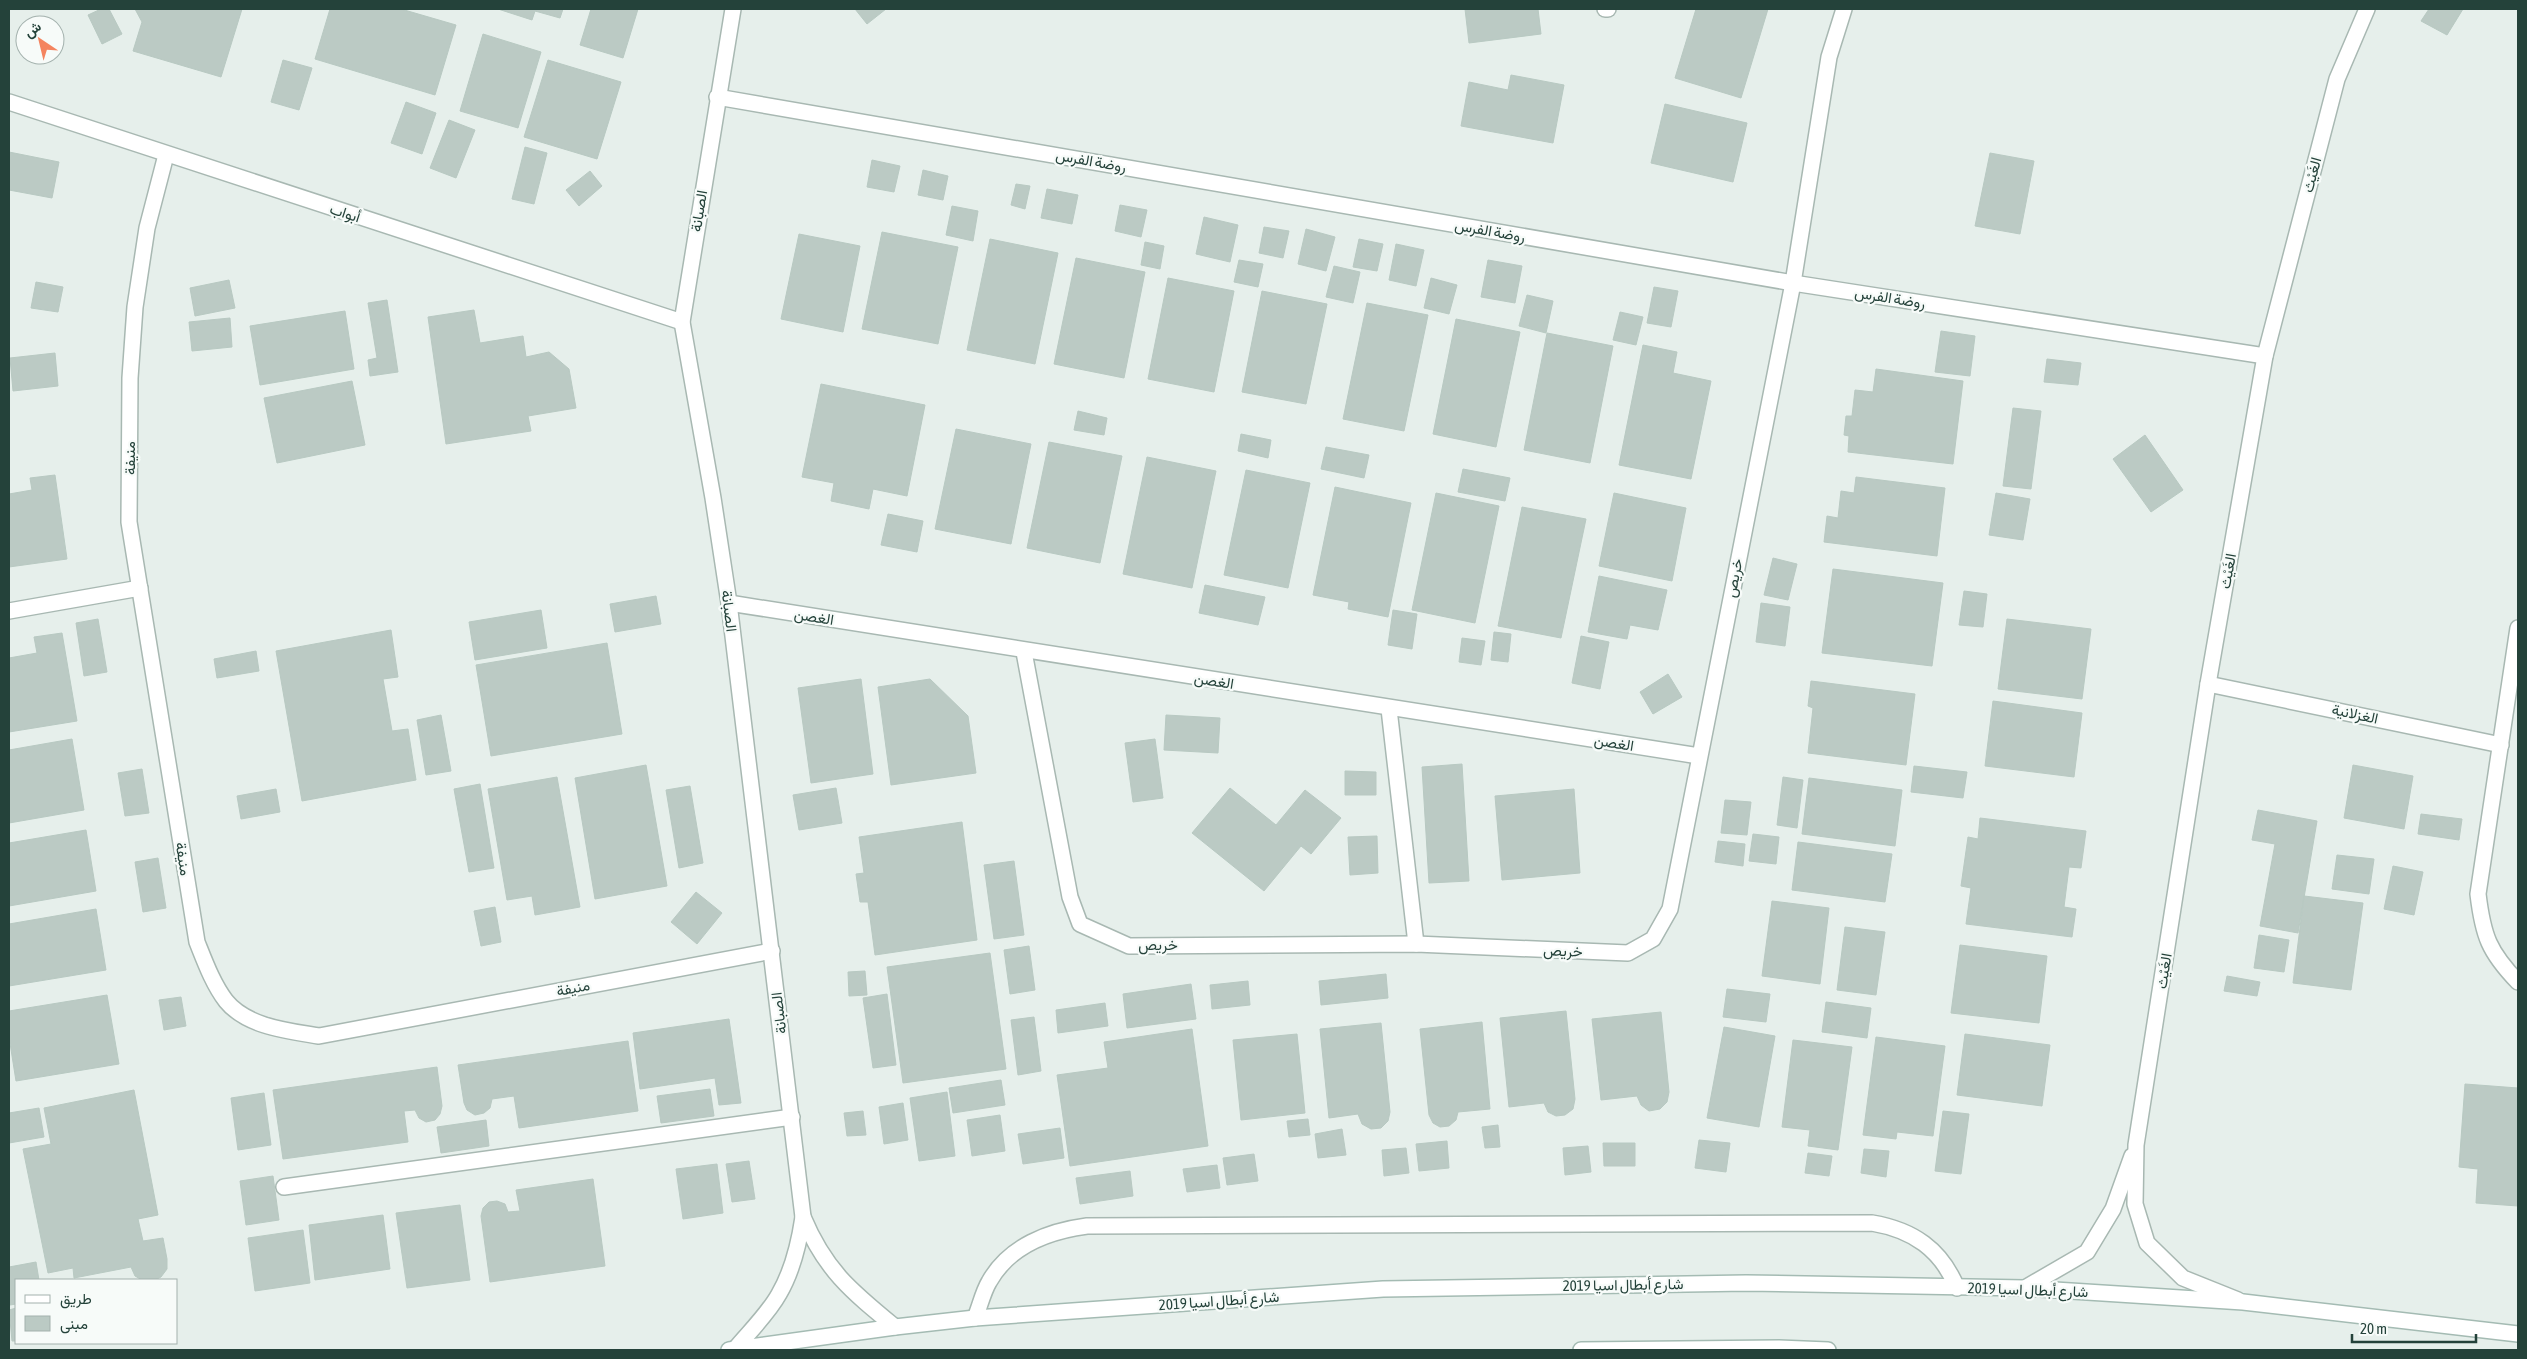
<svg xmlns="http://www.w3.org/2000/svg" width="2527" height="1359" font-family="'Asap Condensed',Vazirmatn,sans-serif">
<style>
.building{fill:#bbcac4;stroke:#b8c9c2}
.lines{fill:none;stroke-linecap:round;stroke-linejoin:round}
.lane-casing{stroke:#a8b8b2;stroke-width:18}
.street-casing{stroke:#a8b8b2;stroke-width:18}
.secondary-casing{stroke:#a4bbb3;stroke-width:18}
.lane{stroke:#fff;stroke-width:15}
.street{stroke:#fff;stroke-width:15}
.secondary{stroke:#fff;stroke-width:15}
.labels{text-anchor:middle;stroke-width:4.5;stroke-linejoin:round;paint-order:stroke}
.street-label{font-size:15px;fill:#24423a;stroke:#f7fbf9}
</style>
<rect width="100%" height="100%" fill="#e6efeb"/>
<g class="building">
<polygon points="101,9 109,9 122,34 102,44 88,15"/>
<polygon points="135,9 242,9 221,77 133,51 142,22"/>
<polygon points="330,9 401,9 456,25 435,95 315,59"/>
<polygon points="498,9 563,9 560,18 535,11 532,20"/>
<polygon points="591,9 638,9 623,58 580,45"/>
<polygon points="855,9 886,9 867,24"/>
<polygon points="1465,9 1538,9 1541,34 1469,43"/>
<polygon points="1696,9 1768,9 1741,98 1675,78"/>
<polygon points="2429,9 2463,9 2447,35 2421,21"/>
<polygon points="483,34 541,52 518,128 460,111"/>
<polygon points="283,60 312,68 299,110 271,102"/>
<polygon points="548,60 621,82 597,159 524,137"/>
<polygon points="1511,75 1564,85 1553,143 1461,126 1469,82 1508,90"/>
<polygon points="406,102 436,113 422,154 391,143"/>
<polygon points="1665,104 1747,123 1733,182 1651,163"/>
<polygon points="449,120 475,130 456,178 430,168"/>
<polygon points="525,147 547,153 534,204 512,199"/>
<polygon points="9,152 59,162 52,198 9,190"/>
<polygon points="1990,153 2034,161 2020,234 1975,226"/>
<polygon points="872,160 900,166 894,192 867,187"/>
<polygon points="923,170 948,176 943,200 918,195"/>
<polygon points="590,171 602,186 579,206 566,190"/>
<polygon points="1016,184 1030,186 1025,209 1011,205"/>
<polygon points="1047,189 1078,195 1072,224 1041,218"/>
<polygon points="1120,205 1147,210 1141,237 1115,231"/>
<polygon points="952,206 978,211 973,241 946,235"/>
<polygon points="1204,217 1238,225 1230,262 1196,254"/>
<polygon points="1264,227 1289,231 1283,258 1259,253"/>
<polygon points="1306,229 1335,237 1326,271 1298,264"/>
<polygon points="882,232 958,247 938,344 862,329"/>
<polygon points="799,234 860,246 843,332 781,319"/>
<polygon points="990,239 1058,253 1035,364 967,350"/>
<polygon points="1359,239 1383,244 1377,271 1353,267"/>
<polygon points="1145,242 1164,246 1160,269 1141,265"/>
<polygon points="1396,244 1424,250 1416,286 1389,280"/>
<polygon points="1076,258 1145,272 1124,378 1054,364"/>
<polygon points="1239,260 1263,264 1258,287 1234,282"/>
<polygon points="1488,260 1522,266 1515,303 1481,297"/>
<polygon points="1334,266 1360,272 1353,303 1326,297"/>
<polygon points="1168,278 1234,291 1214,392 1148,379"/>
<polygon points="1431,278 1457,285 1449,314 1424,308"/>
<polygon points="229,280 235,308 195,316 190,288"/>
<polygon points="36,282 63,287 58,312 31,308"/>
<polygon points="1654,287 1678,291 1671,327 1647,323"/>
<polygon points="1262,291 1327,304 1306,404 1242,392"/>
<polygon points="1527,295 1553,301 1546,333 1519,326"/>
<polygon points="387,300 398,372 370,376 368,360 377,358 368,303"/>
<polygon points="1367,303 1428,315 1404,431 1343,419"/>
<polygon points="474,310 480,343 523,336 526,357 549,352 569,369 576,408 528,416 531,431 446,444 428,317"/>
<polygon points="345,311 354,369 260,385 250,326"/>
<polygon points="1620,312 1643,317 1636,345 1613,340"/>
<polygon points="230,318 232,347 192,351 189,322"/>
<polygon points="1456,319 1520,332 1496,447 1433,434"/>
<polygon points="1941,331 1975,336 1970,376 1935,372"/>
<polygon points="1547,333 1613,346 1590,463 1524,450"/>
<polygon points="1643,345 1677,352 1673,373 1711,381 1691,479 1619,465"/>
<polygon points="55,353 58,386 13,391 10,358"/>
<polygon points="2047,359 2081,363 2078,385 2044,382"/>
<polygon points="1876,369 1963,381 1953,464 1848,452 1849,436 1844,435 1846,416 1852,416 1855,390 1873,392"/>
<polygon points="352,381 365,445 277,463 264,398"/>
<polygon points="821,384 925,405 907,496 873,489 869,509 831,501 834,483 802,477"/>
<polygon points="2013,408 2041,411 2031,489 2003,486"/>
<polygon points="1078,411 1107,418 1104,435 1074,430"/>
<polygon points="956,429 1031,444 1011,544 935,529"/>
<polygon points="1241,434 1271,440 1268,458 1238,451"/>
<polygon points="2145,435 2183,490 2151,512 2113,459"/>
<polygon points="1049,442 1122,456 1100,563 1027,548"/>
<polygon points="1326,447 1369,455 1364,478 1321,469"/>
<polygon points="1147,457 1216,471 1192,588 1123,574"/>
<polygon points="1463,469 1510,478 1505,501 1458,492"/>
<polygon points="1246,470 1310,483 1288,588 1224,575"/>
<polygon points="55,475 67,559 9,567 9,494 32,490 30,478"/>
<polygon points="1856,477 1945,488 1937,556 1824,542 1827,516 1838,518 1841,491 1854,493"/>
<polygon points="1335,487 1411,503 1388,617 1348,609 1349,602 1313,595"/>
<polygon points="1436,493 1499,506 1475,623 1412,610"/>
<polygon points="1614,493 1686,508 1672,581 1599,566"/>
<polygon points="1996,493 2030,499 2023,540 1989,535"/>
<polygon points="1522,507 1586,519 1561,638 1498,626"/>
<polygon points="888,514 923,521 917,552 881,545"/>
<polygon points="1773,558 1797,564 1788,600 1764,595"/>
<polygon points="1833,569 1943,583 1932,666 1822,653"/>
<polygon points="1599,576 1667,590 1658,630 1630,625 1627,639 1588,632"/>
<polygon points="1205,585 1265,597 1258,625 1199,613"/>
<polygon points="1964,591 1987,594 1983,627 1959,625"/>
<polygon points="656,596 661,624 615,632 610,604"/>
<polygon points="1761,603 1790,607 1785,646 1756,642"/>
<polygon points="541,610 547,648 475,660 469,622"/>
<polygon points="1393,610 1417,614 1412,649 1388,645"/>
<polygon points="98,619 107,672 84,676 76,623"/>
<polygon points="2007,619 2091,629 2082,699 1998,689"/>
<polygon points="391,630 398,677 383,679 392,731 408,729 416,780 302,801 276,651"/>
<polygon points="1494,632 1511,634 1508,662 1491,660"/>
<polygon points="62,633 77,721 9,732 9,658 37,653 34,637"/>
<polygon points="1581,636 1609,642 1600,689 1572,683"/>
<polygon points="1462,638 1485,641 1481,665 1459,662"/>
<polygon points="607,643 622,734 491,756 476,665"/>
<polygon points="256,651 259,671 217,678 214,659"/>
<polygon points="1668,674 1682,697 1653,714 1640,692"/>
<polygon points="861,679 873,774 811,783 798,688"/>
<polygon points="930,679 968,716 976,773 891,785 878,687"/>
<polygon points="1811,681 1915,694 1906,765 1808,753 1813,708 1808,706"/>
<polygon points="1993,701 2082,713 2074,777 1985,766"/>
<polygon points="441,715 451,771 426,775 417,720"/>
<polygon points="1166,715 1220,718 1218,753 1164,750"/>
<polygon points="72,739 84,810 9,823 9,750"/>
<polygon points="1155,739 1163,798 1133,802 1125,743"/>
<polygon points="1462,764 1469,881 1429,883 1422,767"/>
<polygon points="646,765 667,886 595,899 575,778"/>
<polygon points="2353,765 2413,776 2404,829 2344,818"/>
<polygon points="1914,766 1967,772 1963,798 1911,792"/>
<polygon points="142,769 149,813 125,816 118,773"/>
<polygon points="1345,771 1376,772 1376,795 1345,795"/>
<polygon points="557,777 580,907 535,915 532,896 507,900 488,789"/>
<polygon points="1783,777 1803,780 1797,828 1777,825"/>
<polygon points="1809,778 1902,790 1895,846 1802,834"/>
<polygon points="480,784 494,868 469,872 454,789"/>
<polygon points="690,786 703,863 679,868 666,790"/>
<polygon points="836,788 842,823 799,830 793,795"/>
<polygon points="1230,788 1276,825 1305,790 1341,818 1311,854 1301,846 1264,891 1192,833"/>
<polygon points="276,789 280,812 241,819 237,796"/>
<polygon points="1574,789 1580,873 1502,880 1495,796"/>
<polygon points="1725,800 1751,802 1747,835 1721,833"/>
<polygon points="2258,810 2317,821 2298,933 2260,926 2275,844 2252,840"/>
<polygon points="2421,814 2462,819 2459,840 2418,834"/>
<polygon points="1980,818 2086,831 2081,868 2069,867 2064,907 2076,909 2072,937 1966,924 1971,888 1961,886 1968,837 1978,839"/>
<polygon points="962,822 977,940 875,955 868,902 860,902 856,874 864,873 859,837"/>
<polygon points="86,830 96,891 9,906 9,843"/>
<polygon points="1753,834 1779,837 1776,864 1749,861"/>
<polygon points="1377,836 1378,873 1350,875 1348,837"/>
<polygon points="1718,841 1745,844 1743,866 1715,862"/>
<polygon points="1798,842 1892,854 1885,902 1792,890"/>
<polygon points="2337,855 2374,859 2369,894 2332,889"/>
<polygon points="158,858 166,908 143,912 135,862"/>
<polygon points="1014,861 1024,935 994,939 984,865"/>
<polygon points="2393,866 2423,872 2414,915 2384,909"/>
<polygon points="696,892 722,913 697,944 671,922"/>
<polygon points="2304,896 2363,903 2351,990 2293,983"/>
<polygon points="1772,901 1829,908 1820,984 1762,976"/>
<polygon points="495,907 501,942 481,946 474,911"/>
<polygon points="96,909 106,970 9,986 9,924"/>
<polygon points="1845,927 1885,932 1876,995 1837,990"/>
<polygon points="2259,935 2289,940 2284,972 2254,968"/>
<polygon points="1960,945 2047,956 2039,1023 1951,1013"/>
<polygon points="1029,946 1035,990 1010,994 1004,950"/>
<polygon points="990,953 1006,1069 903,1083 887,967"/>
<polygon points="865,971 867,995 849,996 848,972"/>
<polygon points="1386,974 1388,998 1321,1005 1319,981"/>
<polygon points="2227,976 2260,982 2257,996 2224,991"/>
<polygon points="1248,981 1250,1005 1212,1009 1210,985"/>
<polygon points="1191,984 1196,1019 1127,1028 1123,994"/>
<polygon points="1727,989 1770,994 1766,1022 1723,1017"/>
<polygon points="887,994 896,1065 873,1068 863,998"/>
<polygon points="107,995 119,1064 16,1081 9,1037 9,1011"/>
<polygon points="181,997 186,1026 164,1030 159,1000"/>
<polygon points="1826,1002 1871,1008 1867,1038 1822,1032"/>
<polygon points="1105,1003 1108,1026 1058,1033 1056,1010"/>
<polygon points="1566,1011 1575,1099 1573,1109 1565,1115 1556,1116 1548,1112 1544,1103 1509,1107 1500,1018"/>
<polygon points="1661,1012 1669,1092 1667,1102 1660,1109 1649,1111 1641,1105 1637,1096 1601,1100 1592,1019"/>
<polygon points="1034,1017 1041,1071 1018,1075 1011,1020"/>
<polygon points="729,1019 741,1103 719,1105 715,1078 640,1089 633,1033"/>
<polygon points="1482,1022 1490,1109 1458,1112 1456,1120 1449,1126 1440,1127 1433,1123 1429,1115 1420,1029"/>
<polygon points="1381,1023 1390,1112 1388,1121 1381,1128 1371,1129 1362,1124 1358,1114 1329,1118 1320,1029"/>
<polygon points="1724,1027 1775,1036 1759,1127 1707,1118"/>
<polygon points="1192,1029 1208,1146 1070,1166 1057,1075 1108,1068 1104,1042"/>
<polygon points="1297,1034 1305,1113 1241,1120 1233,1040"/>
<polygon points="1965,1034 2050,1045 2042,1106 1957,1095"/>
<polygon points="1876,1037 1945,1046 1933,1136 1897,1132 1896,1139 1863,1135"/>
<polygon points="1793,1040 1852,1047 1838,1150 1808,1146 1810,1130 1782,1127"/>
<polygon points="628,1041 638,1111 519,1128 514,1096 492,1099 490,1108 484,1113 475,1115 467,1110 464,1103 458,1065"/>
<polygon points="437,1067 442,1106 440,1114 435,1120 426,1122 419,1118 415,1110 404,1111 408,1142 283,1159 273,1090"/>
<polygon points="1001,1080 1005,1105 953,1113 949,1088"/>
<polygon points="2465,1084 2518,1088 2518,1206 2476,1203 2478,1169 2459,1167"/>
<polygon points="710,1089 714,1116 661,1123 657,1096"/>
<polygon points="134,1090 158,1215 138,1219 143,1241 163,1238 167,1259 167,1269 161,1277 155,1280 142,1280 135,1276 131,1267 74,1278 73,1268 48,1273 23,1149 51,1144 44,1108"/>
<polygon points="947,1092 955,1156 919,1161 910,1098"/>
<polygon points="264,1093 271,1145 238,1150 231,1098"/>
<polygon points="903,1103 908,1140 884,1144 879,1107"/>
<polygon points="39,1108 44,1137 9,1143 9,1113"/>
<polygon points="863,1111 866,1135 847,1136 844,1113"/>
<polygon points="1943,1111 1969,1114 1961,1174 1935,1171"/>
<polygon points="1000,1115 1005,1151 972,1156 967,1120"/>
<polygon points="1308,1119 1310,1135 1289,1137 1287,1121"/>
<polygon points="486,1120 489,1146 441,1153 437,1127"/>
<polygon points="1498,1125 1500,1147 1485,1148 1482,1127"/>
<polygon points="1060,1128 1064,1158 1023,1164 1018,1134"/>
<polygon points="1342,1129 1346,1155 1318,1158 1315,1134"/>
<polygon points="1699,1140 1730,1143 1726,1172 1695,1168"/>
<polygon points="1447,1141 1449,1168 1419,1171 1416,1144"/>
<polygon points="1603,1143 1635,1143 1635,1166 1604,1166"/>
<polygon points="1588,1146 1591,1172 1565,1175 1563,1148"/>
<polygon points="1406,1148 1409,1173 1384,1176 1382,1150"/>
<polygon points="1864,1149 1889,1151 1886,1177 1861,1173"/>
<polygon points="1808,1153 1832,1156 1829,1176 1805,1173"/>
<polygon points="1254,1154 1258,1181 1227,1185 1223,1158"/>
<polygon points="749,1161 755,1199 732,1202 726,1164"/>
<polygon points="717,1164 723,1213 683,1219 676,1169"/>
<polygon points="1217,1165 1220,1188 1187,1192 1183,1169"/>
<polygon points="1130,1171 1133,1196 1080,1204 1076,1178"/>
<polygon points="273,1176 279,1220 246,1225 240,1181"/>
<polygon points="593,1179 605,1266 490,1282 481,1216 483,1208 489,1202 497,1201 505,1204 508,1212 520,1211 516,1190"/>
<polygon points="460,1205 470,1280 407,1288 396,1213"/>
<polygon points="383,1215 390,1269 315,1280 309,1225"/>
<polygon points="303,1230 310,1283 255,1291 248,1238"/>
<polygon points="36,1262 39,1280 16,1280 16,1304 10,1305 9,1267"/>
<polygon points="16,1308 16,1341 12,1341 9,1310"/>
</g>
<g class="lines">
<g class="lane-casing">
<path id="lane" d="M975 1318C980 1306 983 1292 989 1282 1009 1246 1049 1231 1087 1226L1872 1223C1913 1230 1941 1249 1957 1288"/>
</g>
<g class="street-casing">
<g id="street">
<path d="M733 9 682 322 713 498 729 603 803 1217C799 1244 793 1270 779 1294 768 1314 749 1332 735 1349"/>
<polyline points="1605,9 1608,9"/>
<polyline points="717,97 1793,283 2265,356"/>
<polyline points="9,102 682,322"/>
<path d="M166 155 147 228 135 307 130 378 129 522 197 942C205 962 213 984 226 1001 247 1027 289 1031 319 1036L772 951"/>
<polyline points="729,603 1699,756"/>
<polyline points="9,611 140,588"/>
<path d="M2518 628 2478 894C2483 936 2489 952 2518 982"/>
<polyline points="1024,652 1070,897 1080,924 1129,946 1416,944 1628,953 1653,939 1670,909 1793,283 1829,57 1844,9"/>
<polyline points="2208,684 2501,745"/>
<polyline points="1389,709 1416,944"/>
<polyline points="284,1187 792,1117"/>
<path d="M803 1217C825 1270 851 1291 895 1327"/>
<polyline points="2025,1288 2087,1252 2113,1209 2132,1156"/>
<polyline points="2238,1300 2183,1278 2147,1243 2135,1204 2136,1145 2208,684 2265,356 2337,79 2367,9"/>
</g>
</g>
<g class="secondary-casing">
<g id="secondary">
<polyline points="729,1350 895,1327 975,1318 1383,1289 1746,1283 2025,1288 2243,1302 2518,1334"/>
<polyline points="1581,1350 1779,1348 1828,1350"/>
</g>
</g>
<use href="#lane" class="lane"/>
<use href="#street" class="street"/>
<use href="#secondary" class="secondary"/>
</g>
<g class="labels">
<g class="street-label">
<text transform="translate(1091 161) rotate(10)" y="5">روضة الفرس</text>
<text transform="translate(2312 175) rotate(-75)" y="5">الغَيْث</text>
<text transform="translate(699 211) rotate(-81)" y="5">الصبانة</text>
<text transform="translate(345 213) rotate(18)" y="5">أبواب</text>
<text transform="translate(1490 231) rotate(10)" y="5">روضة الفرس</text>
<text transform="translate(1890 298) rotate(9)" y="5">روضة الفرس</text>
<text transform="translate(130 458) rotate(-90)" y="5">منيفة</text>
<text transform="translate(2228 571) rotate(-80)" y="5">الغَيْث</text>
<text transform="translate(1734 578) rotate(-79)" y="5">خريص</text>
<text transform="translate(729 611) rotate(83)" y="5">الصبانة</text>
<text transform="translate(814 617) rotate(9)" y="5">الغصن</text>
<text transform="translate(1214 681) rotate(9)" y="5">الغصن</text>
<text transform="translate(2355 714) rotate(12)" y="5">الغزلانية</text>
<text transform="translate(1614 743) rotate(9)" y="5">الغصن</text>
<text transform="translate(183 859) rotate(81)" y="5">منيفة</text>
<text x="1158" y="950">خريص</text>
<text transform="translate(1563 951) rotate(2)" y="5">خريص</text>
<text transform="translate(2164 971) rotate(-81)" y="5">الغَيْث</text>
<text transform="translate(573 988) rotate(-11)" y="5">منيفة</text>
<text transform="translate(779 1013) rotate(-97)" y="5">الصبانة</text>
<text transform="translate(1623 1285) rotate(-1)" y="5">شارع أبطال اسيا 2019</text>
<text transform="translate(2028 1290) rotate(2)" y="5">شارع أبطال اسيا 2019</text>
<text transform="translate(1219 1301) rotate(-4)" y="5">شارع أبطال اسيا 2019</text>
</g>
</g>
<rect width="2527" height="1359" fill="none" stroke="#24423a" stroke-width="20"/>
<rect x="15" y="1279" width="162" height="65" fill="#f7fbf9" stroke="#a3b1ad"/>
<rect x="25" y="1295" width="25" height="8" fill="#ffffff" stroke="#a3b1ad"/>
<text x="60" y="1304" font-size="15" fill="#24423a">طريق</text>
<rect x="25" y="1316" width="25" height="15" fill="#bbcac4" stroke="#a3b1ad"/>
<text x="60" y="1329" font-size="15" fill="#24423a">مبنى</text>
<g transform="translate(40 40) rotate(325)"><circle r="24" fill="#f7fbf9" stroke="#a3b1ad"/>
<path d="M0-4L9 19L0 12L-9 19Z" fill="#f4845f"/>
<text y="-8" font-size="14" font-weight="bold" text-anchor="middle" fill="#24423a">ش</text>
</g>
<path d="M2352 1334v8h124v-8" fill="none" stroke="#24423a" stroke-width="2.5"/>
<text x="2360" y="1334" font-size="15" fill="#24423a" stroke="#f7fbf9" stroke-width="4" paint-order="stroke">20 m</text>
</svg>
